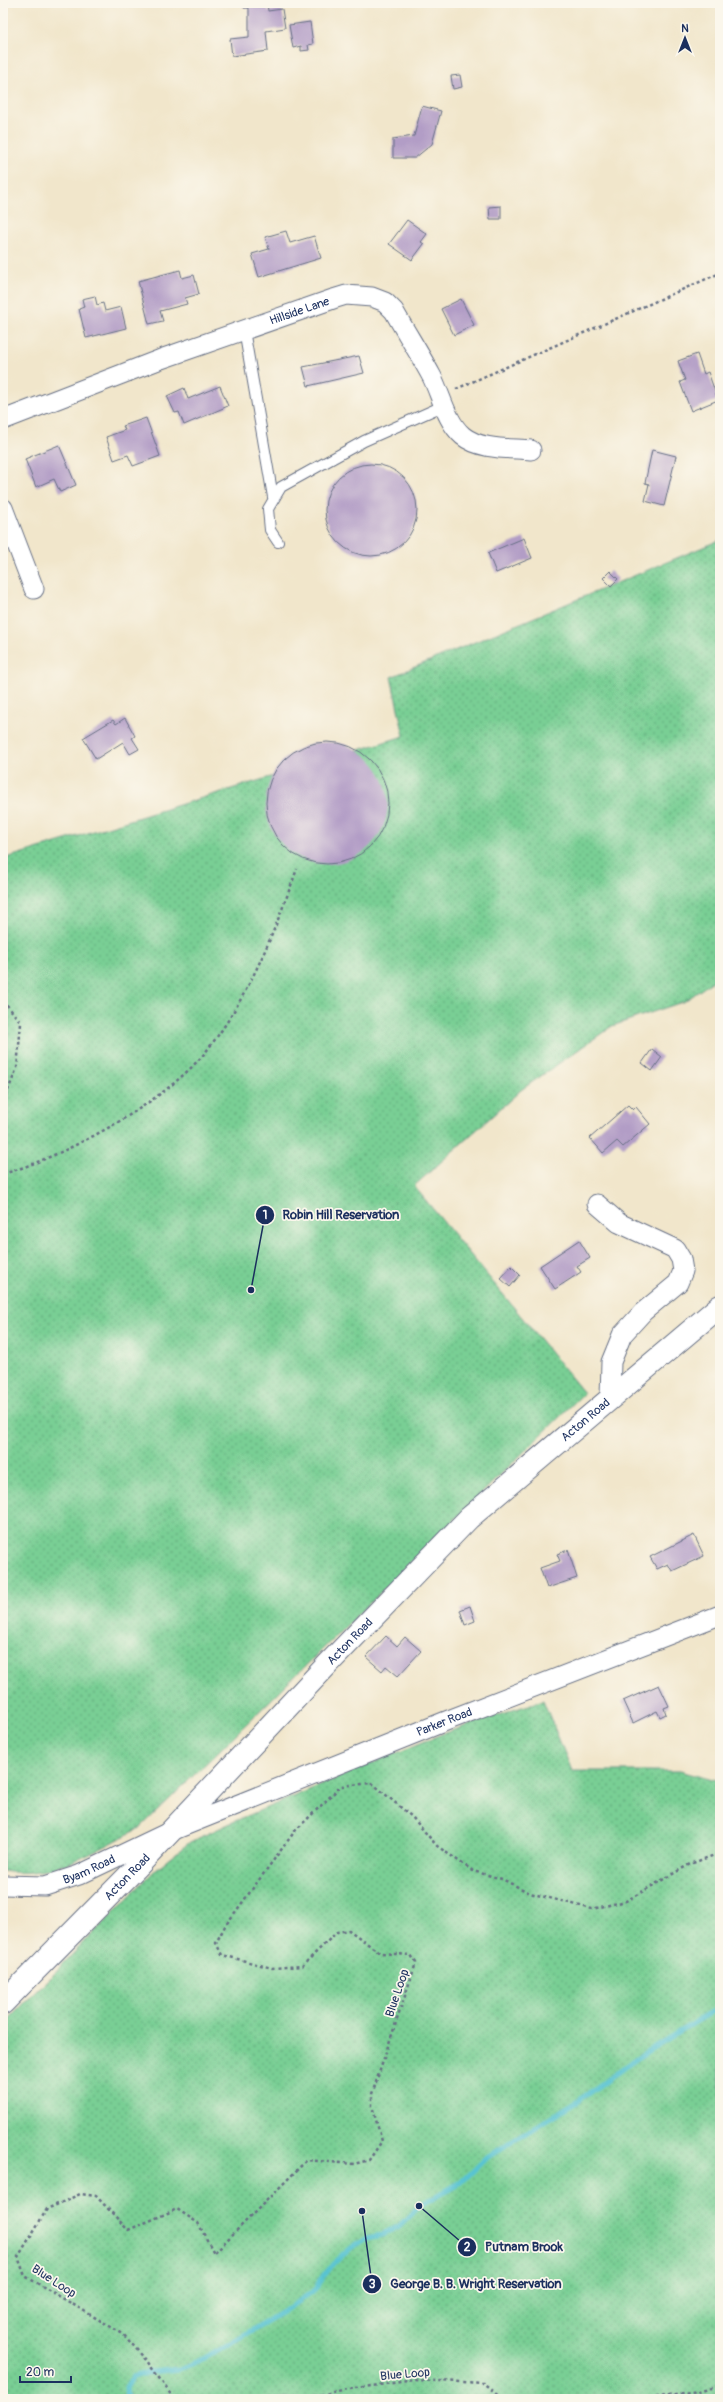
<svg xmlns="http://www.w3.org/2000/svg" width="723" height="2402" font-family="Pangolin,sans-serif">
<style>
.park{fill:url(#park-dots);stroke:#4a7f79}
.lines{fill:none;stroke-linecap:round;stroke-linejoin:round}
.stream{stroke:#58c3d2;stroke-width:5}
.building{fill:#b29dc6}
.lane-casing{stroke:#666f84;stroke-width:12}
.street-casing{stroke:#666f84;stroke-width:21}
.secondary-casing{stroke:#666f84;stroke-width:24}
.path{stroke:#666f84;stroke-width:2.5;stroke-dasharray:3 3;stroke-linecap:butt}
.lane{stroke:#fff;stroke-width:10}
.street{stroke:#fff;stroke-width:19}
.secondary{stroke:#fff;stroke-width:22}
.labels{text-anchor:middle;stroke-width:3.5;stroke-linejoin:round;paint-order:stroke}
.street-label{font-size:12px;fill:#1b2f5e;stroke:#fbf7ec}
.leader{fill:none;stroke:#1b2f5e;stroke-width:1.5}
.callout-dot{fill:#1b2f5e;stroke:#fbf7ec;stroke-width:1.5}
.mark-label{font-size:12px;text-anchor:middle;font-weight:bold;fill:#fff}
.callout-label{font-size:13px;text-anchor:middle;font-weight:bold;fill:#1b2f5e;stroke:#fbf7ec;stroke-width:3.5;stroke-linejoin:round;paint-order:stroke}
</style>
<defs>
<pattern id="park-dots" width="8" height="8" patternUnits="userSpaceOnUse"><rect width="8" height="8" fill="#79cf94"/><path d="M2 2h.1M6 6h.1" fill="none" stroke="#62a87c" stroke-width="1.8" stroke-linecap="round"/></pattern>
</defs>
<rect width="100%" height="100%" fill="#fbf7ec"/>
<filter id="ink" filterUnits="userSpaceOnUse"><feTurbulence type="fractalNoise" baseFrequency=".025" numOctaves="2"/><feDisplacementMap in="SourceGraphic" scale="8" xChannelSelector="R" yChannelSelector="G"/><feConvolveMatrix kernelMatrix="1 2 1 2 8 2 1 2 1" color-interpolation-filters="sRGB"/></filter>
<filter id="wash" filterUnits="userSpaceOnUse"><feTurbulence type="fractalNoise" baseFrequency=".012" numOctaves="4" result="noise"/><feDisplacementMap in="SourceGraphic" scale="16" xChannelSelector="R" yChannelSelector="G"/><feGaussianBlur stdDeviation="0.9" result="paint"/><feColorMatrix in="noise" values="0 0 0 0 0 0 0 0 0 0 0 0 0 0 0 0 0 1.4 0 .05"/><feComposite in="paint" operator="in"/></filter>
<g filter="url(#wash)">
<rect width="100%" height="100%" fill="#f1e6cb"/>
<g class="park">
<path d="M720 540V976L685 1001 612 1026 521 1090 414 1186 584 1393 141 1827C99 1849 53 1880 3 1871V859L404 736 391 677Z"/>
<polygon points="543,1700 572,1771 680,1771 720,1782 720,2399 7,2399 3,2397 3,2025 156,1869 190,1842 235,1821 442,1734"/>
</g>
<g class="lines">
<polyline class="stream" points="127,2399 126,2388 133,2377 150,2372 179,2369 205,2358 284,2311 312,2292 333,2264 351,2248 366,2238 382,2235 399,2226 419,2206 463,2181 487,2157 579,2100 646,2052 720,2007"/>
</g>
<g id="blocks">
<g class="building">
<polygon points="243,3 267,3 268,11 282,9 285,28 266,31 268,51 232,56 230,39 249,37 249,8 244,8"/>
<polygon points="310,22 313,44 308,45 309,50 301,51 301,46 293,48 289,25"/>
<polygon points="460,75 462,87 453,89 451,76"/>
<polygon points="422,106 441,111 432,144 415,158 393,158 393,139 414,136"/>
<polygon points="501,206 501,219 490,219 489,207"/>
<polygon points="407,220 427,234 421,242 424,244 412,260 389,244"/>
<polygon points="286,231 290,243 314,236 321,258 259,277 252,254 269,249 265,237"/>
<polygon points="180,270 182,278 194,275 199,294 185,298 187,304 160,311 163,321 149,324 138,281"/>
<polygon points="95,296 97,305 103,303 105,311 121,307 126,328 86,338 79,309 84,307 82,299"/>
<polygon points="461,299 474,325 454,335 441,309"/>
<polygon points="697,354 704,374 708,372 718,400 691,411 680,382 685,380 678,361"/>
<polygon points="359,356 364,373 308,386 303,367"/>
<polygon points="220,386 228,406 184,425 179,412 175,413 167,396 184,388 188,399"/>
<polygon points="146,418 160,456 133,466 128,455 114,460 106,437 125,430 123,426"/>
<polygon points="59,445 76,485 60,492 54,479 36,487 25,459"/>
<polygon points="652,450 676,456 664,506 645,501 649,484 645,483"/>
<circle cx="371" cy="510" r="46"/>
<polygon points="524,538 532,558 496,573 488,553"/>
<polygon points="610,571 618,579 611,586 603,578"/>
<polygon points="125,718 135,736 132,738 139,749 130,754 123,742 96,759 83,738 113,720 116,724"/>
<circle cx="327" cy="803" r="61"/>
<polygon points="652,1049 662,1057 652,1071 642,1063"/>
<polygon points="628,1105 633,1110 636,1107 650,1124 623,1147 617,1141 603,1153 590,1138"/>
<polygon points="579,1240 590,1258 577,1266 581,1272 555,1289 540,1266"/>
<polygon points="511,1266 520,1275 510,1287 500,1278"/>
<polygon points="694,1535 704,1556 672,1571 668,1564 657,1569 650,1557"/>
<polygon points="568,1550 577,1578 547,1588 540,1568 560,1561 557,1554"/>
<polygon points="470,1606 475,1621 465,1625 460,1610"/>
<polygon points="386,1636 397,1646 405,1637 421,1651 398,1676 386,1666 382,1671 366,1657"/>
<polygon points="659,1685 669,1706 664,1708 666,1714 660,1717 657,1711 633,1723 623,1701"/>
</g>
</g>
</g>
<g filter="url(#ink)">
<use href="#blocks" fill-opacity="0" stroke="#666f84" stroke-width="1"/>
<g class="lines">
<g class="lane-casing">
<g id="lane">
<polyline points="244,330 273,497"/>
<polyline points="278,542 270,530 268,509 281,487 364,441 445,405"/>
</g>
</g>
<g class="street-casing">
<g id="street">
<path id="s1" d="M3 420 161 359 333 299 346 295 372 297 385 302 394 311C406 333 420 354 432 377 441 395 447 423 463 436 480 450 510 448 531 450"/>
<polyline points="3,508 34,589"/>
<polyline points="597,1204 619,1223 675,1249 681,1259 683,1271 678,1283 643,1312 622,1335 611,1362 610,1397"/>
<path id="s2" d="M3 1885 45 1886 79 1875 169 1832 446 1721 720 1615"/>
</g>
</g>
<g class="secondary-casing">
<g id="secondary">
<path id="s3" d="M3 2003 140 1864 328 1664 469 1518 720 1306"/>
</g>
</g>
<g class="path">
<polyline points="456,389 720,273"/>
<polyline points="3,1000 21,1023 17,1068 3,1103"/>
<path d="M3 1174C68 1155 171 1100 211 1045 251 992 275 930 297 869"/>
<polyline points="174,2399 147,2361 123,2334 25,2276 18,2257 47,2209 80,2194 96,2196 128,2230 177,2209 198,2223 214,2253 307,2160 354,2164 369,2160 382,2141 372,2106 372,2094 416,1963 411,1955 380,1953 349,1930 337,1932 302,1966 272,1968 222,1955 216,1943 225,1926 295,1831 341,1786 372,1783 412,1817 437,1846 473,1871 502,1879 530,1893 592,1909 626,1901 690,1864 720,1853"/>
<polyline points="303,2399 342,2390 415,2380 484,2383 505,2399"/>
<polyline points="644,2399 699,2392 720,2385"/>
</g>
<use href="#lane" class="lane"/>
<use href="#street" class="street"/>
<use href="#secondary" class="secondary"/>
</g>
</g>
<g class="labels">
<g class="street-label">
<text dy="4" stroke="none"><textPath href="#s1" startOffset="316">Hillside Lane</textPath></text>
<text dy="4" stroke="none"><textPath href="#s3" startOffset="825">Acton Road</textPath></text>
<text dy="4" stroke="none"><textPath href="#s3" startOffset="501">Acton Road</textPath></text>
<text dy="4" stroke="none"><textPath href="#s2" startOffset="474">Parker Road</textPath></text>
<text dy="4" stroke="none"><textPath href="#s2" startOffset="89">Byam Road</textPath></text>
<text dy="4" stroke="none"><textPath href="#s3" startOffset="177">Acton Road</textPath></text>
<text transform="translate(397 1993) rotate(-71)" y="4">Blue Loop</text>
<text transform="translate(54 2281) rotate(33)" y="4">Blue Loop</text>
<text transform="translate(405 2374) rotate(-5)" y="4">Blue Loop</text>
</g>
</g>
<path class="leader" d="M251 1290L265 1215M419 2206L467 2247M362 2211L372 2284"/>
<g class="callout-dot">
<circle cx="251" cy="1290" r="4"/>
<circle cx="419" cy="2206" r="4"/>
<circle cx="362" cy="2211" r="4"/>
<circle cx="265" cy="1215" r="10"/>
<circle cx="467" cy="2247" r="10"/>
<circle cx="372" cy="2284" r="10"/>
</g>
<g class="mark-label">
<text x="265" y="1219">1</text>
<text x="467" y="2251">2</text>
<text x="372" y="2288">3</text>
</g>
<g class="callout-label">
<text x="341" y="1219">Robin Hill Reservation</text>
<text x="524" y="2251">Putnam Brook</text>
<text x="476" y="2288">George B. B. Wright Reservation</text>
</g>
<rect width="723" height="2402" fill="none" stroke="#fbf7ec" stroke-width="16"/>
<g transform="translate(685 38)" stroke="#fbf7ec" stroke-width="3" paint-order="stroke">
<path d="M0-3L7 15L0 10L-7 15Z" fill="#1b2f5e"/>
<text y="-6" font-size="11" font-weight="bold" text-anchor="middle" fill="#1b2f5e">N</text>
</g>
<path d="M20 2376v6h51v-6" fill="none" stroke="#1b2f5e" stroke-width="2"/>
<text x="26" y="2376" font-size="12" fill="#1b2f5e" stroke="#fbf7ec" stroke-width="3" paint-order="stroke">20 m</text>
</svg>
